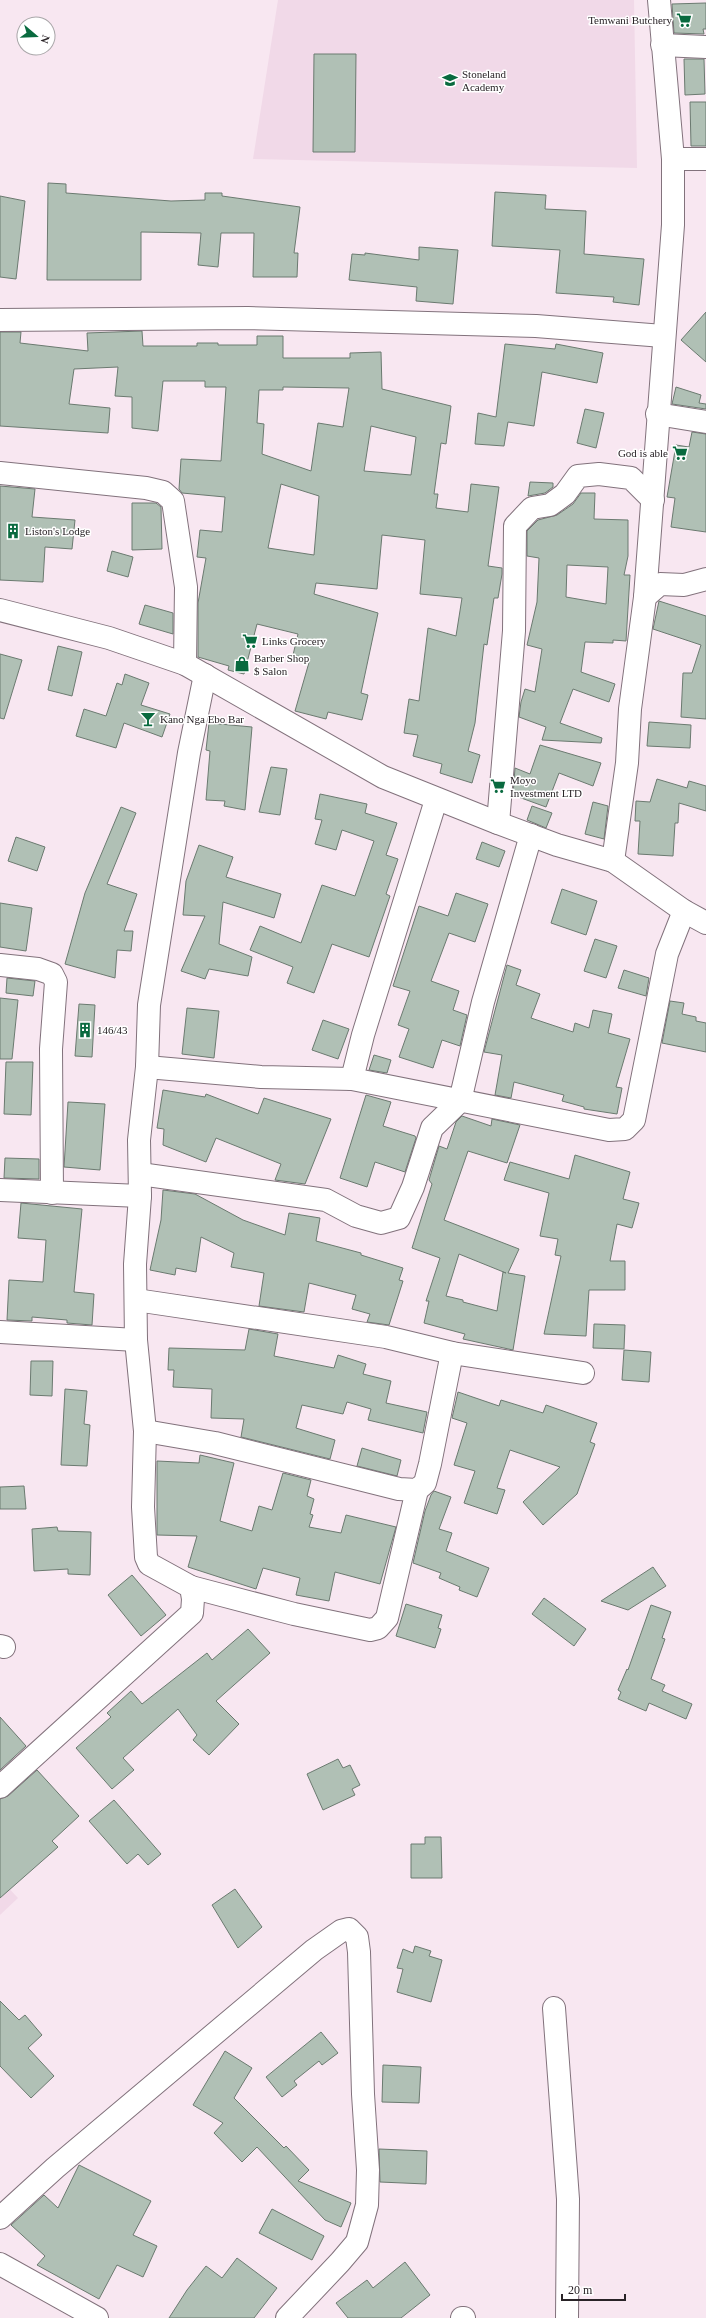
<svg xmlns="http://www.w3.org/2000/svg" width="706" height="2318" font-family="'Times New Roman',serif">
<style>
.built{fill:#f1d9e8}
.building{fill:#b0c0b5;stroke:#6b7a70;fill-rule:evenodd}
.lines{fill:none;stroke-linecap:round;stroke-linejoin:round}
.minor-casing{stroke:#82727c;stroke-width:24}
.minor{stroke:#fff;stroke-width:22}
.labels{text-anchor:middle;stroke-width:3;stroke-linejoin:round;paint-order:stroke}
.poi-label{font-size:11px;fill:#292327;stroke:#fff;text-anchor:start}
</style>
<rect width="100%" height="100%" fill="#f8e7f1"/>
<g class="built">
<polygon points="278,0 634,0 637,168 253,159"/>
<polygon points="0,1879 18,1898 0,1915"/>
</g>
<g class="building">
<polygon points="706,3 706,29 703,29 704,34 674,33 672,4"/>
<polygon points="314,54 356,54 355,152 313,152"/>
<polygon points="684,59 704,59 705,94 685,95"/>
<polygon points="690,102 706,102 706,146 691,146"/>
<polygon points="48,183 66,184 66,193 171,201 205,200 205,193 222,193 222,196 300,207 294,253 298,253 297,277 253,277 254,233 221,233 218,267 198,265 201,233 141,232 141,280 47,280"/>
<polygon points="495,192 546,195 545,209 586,211 584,254 644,259 639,305 613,302 614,297 556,293 560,250 492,246"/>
<polygon points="0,196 25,201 16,279 0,277"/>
<polygon points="419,247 458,250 453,304 416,301 417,287 349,280 352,254 365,255 365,253 419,260"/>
<polygon points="706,312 706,362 681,340"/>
<path d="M142 331 143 346H197V343H218V345H257V336H283V358H350V353L381 352 382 389 451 406 446 444 441 443 434 494H438L436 508 468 512 471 484 499 487 488 566 502 568V574L498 598H494L487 645 484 644 475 723 468 751 480 755 472 783 440 773 442 764 413 756 418 735 404 733 409 699 419 701 428 628 456 636 462 598 420 594 425 540 382 535 377 589 316 583 314 594 378 613 361 693 368 695 362 720 328 712 326 719 295 711 310 659 293 655 298 634 257 624 244 674 228 670 229 666 198 657V603L206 558 197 557 200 530 222 532 225 497 182 493 179 489 181 459 221 461 226 387H205V381H163L158 431 132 428V397L115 396 118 367 74 369 69 404 110 408 108 433 0 426V332H21L20 343 88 351 87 333ZM283 387 349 388 343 427 318 423 311 471 262 454 264 424 257 423 259 390H283ZM371 426 416 437 411 475 364 471ZM281 484 319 496 314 555 268 548Z"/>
<polygon points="505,344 555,349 556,344 603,353 597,383 542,372 534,426 508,422 504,446 475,444 478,413 496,417"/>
<polygon points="676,387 701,395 699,403 706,404 706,409 672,404"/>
<polygon points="585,409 604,413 596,448 577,443"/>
<polygon points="692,432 706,434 706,532 671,527 675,498 667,497 676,445 689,447"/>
<polygon points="530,482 553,483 553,487 545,493 528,496"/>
<polygon points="0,486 35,489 32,517 75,520 72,549 45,547 43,582 0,580"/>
<path d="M581 493H595L594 519 628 520V556L624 575H630L626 641 613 640V643L585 642 581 672 615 684 609 702 573 689 560 723 602 738 601 743 542 740 546 727 519 717 521 702 525 689 535 692 542 649 527 645 537 602 539 558 527 556V531L538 520 557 515 573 504ZM567 565 608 567 606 604 566 597Z"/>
<polygon points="132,503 156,503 161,507 162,549 132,550"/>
<polygon points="112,551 133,557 128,577 107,571"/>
<polygon points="659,601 706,616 706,719 681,717 683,673 692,673 701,645 653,629"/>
<polygon points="145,605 173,613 173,634 139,624"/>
<polygon points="58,646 82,652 72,696 48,690"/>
<polygon points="0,654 22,660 4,719 0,718"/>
<polygon points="125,674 149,683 141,705 170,714 162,737 124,723 116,748 76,736 84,709 106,716 117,683 122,685"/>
<polygon points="649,722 691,725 690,748 647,746"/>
<polygon points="209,723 252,727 245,810 224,806 225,801 206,800 210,751 206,750"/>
<polygon points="540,745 601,763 593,786 559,773 546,807 513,795 515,768 530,774"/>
<polygon points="271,767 287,769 280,815 259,812"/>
<polygon points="657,779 687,788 689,781 706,786 706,811 679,803 678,823 675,823 673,856 638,854 640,821 635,821 636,801 650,802"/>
<polygon points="320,794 367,804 365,813 397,823 386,855 398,859 386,894 390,896 369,957 332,944 314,993 287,983 293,967 250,950 260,926 301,943 322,885 355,896 374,841 342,830 336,850 315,844 322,820 315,819"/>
<polygon points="593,802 608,806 604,839 585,834"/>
<polygon points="532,806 552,813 546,828 527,820"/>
<polygon points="121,807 136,813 107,884 137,894 124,931 133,931 131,951 117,950 115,978 65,964 85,893"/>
<polygon points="16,837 45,847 37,871 8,861"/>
<polygon points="482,842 505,851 499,867 476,859"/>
<polygon points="199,845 233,857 226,877 281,894 274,918 223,902 219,944 252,957 248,976 209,969 205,979 181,971 205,916 183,915 186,881"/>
<polygon points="562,889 597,901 586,935 551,923"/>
<polygon points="456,893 488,904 475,942 449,933 431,981 459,991 453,1010 467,1015 460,1046 442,1040 433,1068 399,1057 409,1029 398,1025 410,991 393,986 419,906 448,916"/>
<polygon points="0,903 32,908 26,951 0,947"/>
<polygon points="595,939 617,946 606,978 584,971"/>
<polygon points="507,965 521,970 516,985 540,994 531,1018 573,1032 575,1023 589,1028 593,1010 612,1014 608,1033 630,1039 616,1087 622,1088 617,1114 584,1109 584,1107 562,1101 564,1095 514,1082 511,1098 495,1095 502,1055 484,1052"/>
<polygon points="624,970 649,978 646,996 618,988"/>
<polygon points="7,978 35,981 33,996 6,993"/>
<polygon points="0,998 18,1000 12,1059 0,1059"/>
<polygon points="670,1001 684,1003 682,1014 696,1017 696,1021 706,1023 706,1052 662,1043"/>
<polygon points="79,1004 95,1005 92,1057 75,1056"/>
<polygon points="187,1008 219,1011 214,1058 182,1054"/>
<polygon points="323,1020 349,1029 338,1059 312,1050"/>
<polygon points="374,1055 391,1060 387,1073 369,1070"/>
<polygon points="6,1062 33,1062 31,1115 4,1114"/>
<polygon points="163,1090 205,1097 206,1094 258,1114 264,1098 331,1119 305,1184 275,1180 281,1164 216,1138 206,1162 163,1145 164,1129 157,1128"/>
<polygon points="366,1095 391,1102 383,1126 415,1136 416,1138 405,1172 375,1162 367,1187 340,1178"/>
<polygon points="68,1102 105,1104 100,1170 64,1167"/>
<path d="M462 1116 491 1126 492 1119 520 1125 507 1163 468 1151 444 1220 519 1249 508 1273 525 1276 513 1350 463 1339 465 1334 424 1323 429 1301H426L440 1258 412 1248 432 1184 429 1180 439 1146 447 1149 456 1122ZM459 1254 506 1273 503 1272 497 1311 463 1302V1300L446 1296Z"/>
<polygon points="575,1155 630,1172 623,1199 639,1203 632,1228 617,1224 610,1261 625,1261 625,1290 589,1290 586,1336 544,1334 561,1256 555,1255 558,1239 540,1236 549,1193 504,1180 510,1162 569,1179"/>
<polygon points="5,1158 39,1159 39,1179 4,1178"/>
<polygon points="163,1190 195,1194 243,1220 285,1235 289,1213 320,1218 316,1241 361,1253 361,1255 403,1268 399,1280 403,1281 389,1325 367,1322 370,1314 352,1309 356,1295 309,1283 304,1312 259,1306 264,1273 231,1267 234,1253 201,1237 196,1272 176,1268 175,1275 150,1270 161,1220"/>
<polygon points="21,1203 82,1209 74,1292 94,1294 92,1325 67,1323 67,1320 32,1317 32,1321 7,1320 9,1280 43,1282 46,1240 18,1238"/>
<polygon points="594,1324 625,1325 624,1349 593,1348"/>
<polygon points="249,1329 278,1334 274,1356 334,1368 338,1355 366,1364 363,1374 391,1381 386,1403 427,1412 423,1433 368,1420 371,1409 347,1402 343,1414 302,1405 296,1428 335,1440 330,1459 241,1437 244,1419 211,1418 212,1389 173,1387 174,1370 168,1370 169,1348 245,1350"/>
<polygon points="624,1350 651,1352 649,1382 622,1380"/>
<polygon points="31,1361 53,1361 52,1396 30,1395"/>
<polygon points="65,1389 87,1391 84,1424 90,1425 87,1466 61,1465"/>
<polygon points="458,1392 499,1406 501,1400 543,1413 546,1405 597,1423 590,1442 595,1444 577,1494 543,1525 523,1502 560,1467 510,1450 497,1488 505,1490 497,1514 464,1503 475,1471 454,1465 467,1423 452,1418"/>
<polygon points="362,1448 401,1460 397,1476 357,1466"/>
<polygon points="200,1455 234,1463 220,1521 252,1531 259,1506 272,1510 283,1473 311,1480 307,1496 314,1499 310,1514 313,1515 309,1527 341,1533 346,1515 396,1527 380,1584 335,1572 329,1601 296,1595 300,1578 263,1568 256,1589 188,1567 197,1536 157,1535 157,1461 199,1463"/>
<polygon points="24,1486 26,1509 0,1509 0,1487"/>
<polygon points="434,1491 451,1497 439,1529 452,1533 446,1551 489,1568 477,1597 459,1590 460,1587 439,1578 441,1573 413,1563 425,1511 431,1495"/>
<polygon points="57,1527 58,1531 91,1532 90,1575 68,1574 68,1569 34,1571 32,1529"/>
<polygon points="653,1567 666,1586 628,1610 601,1601"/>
<polygon points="132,1575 166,1615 141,1636 108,1595"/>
<polygon points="544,1598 586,1629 574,1646 532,1614"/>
<polygon points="406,1604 442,1615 438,1628 441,1629 435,1648 396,1636"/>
<polygon points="651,1605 671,1612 662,1638 665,1639 651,1679 665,1685 662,1691 692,1704 686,1719 649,1703 646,1711 618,1699 621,1692 618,1690 627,1669 628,1670"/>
<polygon points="248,1629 270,1653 216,1701 239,1724 209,1755 193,1740 197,1735 178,1709 123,1758 134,1770 112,1789 76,1748 111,1717 107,1713 131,1691 142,1704 207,1653 212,1660"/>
<polygon points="0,1717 26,1746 0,1770"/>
<polygon points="338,1759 343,1768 350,1765 360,1785 352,1789 355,1795 323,1810 307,1774"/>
<polygon points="37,1770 79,1816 52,1841 58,1847 0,1898 0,1799 8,1796"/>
<polygon points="114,1800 161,1854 148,1865 138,1854 127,1864 89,1821"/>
<polygon points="425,1837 441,1837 442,1878 411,1878 411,1844 425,1844"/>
<polygon points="235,1889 262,1927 238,1948 212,1905"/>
<polygon points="415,1946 431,1951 429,1956 442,1960 431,2002 397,1992 403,1969 397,1968 403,1949 413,1953"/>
<polygon points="0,2001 19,2020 25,2015 42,2035 28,2048 54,2076 31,2098 0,2066"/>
<polygon points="321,2032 338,2053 322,2065 319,2061 294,2081 297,2085 282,2097 266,2077"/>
<polygon points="225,2051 252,2068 234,2098 284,2148 286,2146 309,2170 298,2181 351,2203 341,2227 325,2220 257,2147 242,2162 214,2133 223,2123 193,2105"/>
<polygon points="383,2065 421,2067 419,2103 382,2102"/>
<polygon points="379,2149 427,2151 426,2184 380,2182"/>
<polygon points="79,2165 151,2201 133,2235 157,2246 143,2277 117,2265 99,2299 37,2265 45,2256 11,2225 44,2195 58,2208"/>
<polygon points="272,2209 324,2236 312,2260 259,2233"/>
<polygon points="237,2258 277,2288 254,2318 169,2318 187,2290 206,2266 222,2278"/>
<polygon points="405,2262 430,2295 401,2318 348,2318 336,2303 367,2280 373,2288"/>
</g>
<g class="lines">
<g class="minor-casing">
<g id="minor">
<polyline points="662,45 706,47"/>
<polyline points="673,159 706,159"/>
<polyline points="0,320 248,318 536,326 663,336"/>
<polyline points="657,414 706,422"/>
<polyline points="0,473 146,488 163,492 173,501 186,587 185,664"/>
<polyline points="645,597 660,584 684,585 706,579"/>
<polyline points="0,610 109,638 185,664 383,777 498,823 557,845 613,861 684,911 706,923"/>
<polyline points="498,823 514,631 515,526 532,508 550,505 565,494 578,476 599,474 631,478 653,500"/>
<polyline points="613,861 627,763 630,709 645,597 673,225 673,159 659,0"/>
<polyline points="0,965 38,969 52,974 56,982 51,1049 52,1193"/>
<polyline points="147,1067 261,1077 352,1079 609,1130 625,1129 634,1120 667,954 684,911"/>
<polyline points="352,1079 363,1035 436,800"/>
<polyline points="140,1174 326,1200 356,1216 381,1223 399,1218 413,1187 432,1128 460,1101 483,1002 531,835"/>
<polyline points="0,1190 140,1196"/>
<polyline points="136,1300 386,1337 452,1353 583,1373"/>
<polyline points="0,1332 136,1340"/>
<polyline points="145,1431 215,1443 399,1489 417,1490 425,1483 430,1464 452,1353"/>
<polyline points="191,1587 294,1614 370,1630 378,1628 387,1618 417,1490"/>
<polyline points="0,1646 4,1647"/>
<polyline points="0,1787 192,1613 193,1599 191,1587 149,1564 146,1557 143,1507 145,1431 136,1340 135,1264 140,1196 139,1140 147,1067 149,1005 189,753 205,675"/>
<polyline points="554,2008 568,2199 567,2318"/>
<polyline points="0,2218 55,2168 314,1950 341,1931 349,1929 357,1937 359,1952 363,2094 368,2170 367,2205 357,2242 340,2262 287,2318"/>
<polyline points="0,2264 97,2318"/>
<polyline points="462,2318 464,2318"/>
</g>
</g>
<use href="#minor" class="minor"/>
</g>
<defs>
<g id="supermarket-bare" transform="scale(1.2)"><path d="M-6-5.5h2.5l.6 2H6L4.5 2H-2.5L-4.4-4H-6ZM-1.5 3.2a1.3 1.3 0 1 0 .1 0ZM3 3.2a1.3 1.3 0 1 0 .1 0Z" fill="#096a3f" stroke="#fff" stroke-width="2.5" paint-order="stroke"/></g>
<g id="school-bare" transform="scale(1.2)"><path d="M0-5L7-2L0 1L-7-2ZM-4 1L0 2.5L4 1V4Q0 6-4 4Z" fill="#096a3f" stroke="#fff" stroke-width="2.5" paint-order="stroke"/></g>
<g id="building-bare" transform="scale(1.2)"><path d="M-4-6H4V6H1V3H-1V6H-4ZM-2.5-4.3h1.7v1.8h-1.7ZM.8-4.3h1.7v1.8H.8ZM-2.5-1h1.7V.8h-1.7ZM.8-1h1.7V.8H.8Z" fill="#096a3f" stroke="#fff" stroke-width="2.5" paint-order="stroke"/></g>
<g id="shop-bare" transform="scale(1.2)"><path d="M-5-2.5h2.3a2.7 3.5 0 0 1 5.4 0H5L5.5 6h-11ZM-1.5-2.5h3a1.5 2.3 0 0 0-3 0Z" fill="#096a3f" stroke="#fff" stroke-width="2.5" paint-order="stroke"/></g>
<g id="bar-bare" transform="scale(1.2)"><path d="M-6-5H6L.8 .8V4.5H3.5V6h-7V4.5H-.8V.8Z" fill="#096a3f" stroke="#fff" stroke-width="2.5" paint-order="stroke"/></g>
</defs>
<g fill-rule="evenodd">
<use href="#supermarket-bare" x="684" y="20"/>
<use href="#school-bare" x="450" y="80"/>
<use href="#supermarket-bare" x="680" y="453"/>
<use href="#building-bare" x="13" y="531"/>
<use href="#supermarket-bare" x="250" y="641"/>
<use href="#shop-bare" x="242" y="664"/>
<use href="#bar-bare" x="148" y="719"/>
<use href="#supermarket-bare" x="498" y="786"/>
<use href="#building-bare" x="85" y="1030"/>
</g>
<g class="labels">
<g class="poi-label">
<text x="672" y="24" text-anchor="end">Temwani Butchery</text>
<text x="462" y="78">Stoneland<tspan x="462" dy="13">Academy</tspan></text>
<text x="668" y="457" text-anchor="end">God is able</text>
<text x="25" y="535">Liston's Lodge</text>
<text x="262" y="645">Links Grocery</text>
<text x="254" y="662">Barber Shop<tspan x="254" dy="13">$ Salon</tspan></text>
<text x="160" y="723">Kano Nga Ebo Bar</text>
<text x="510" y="784">Moyo<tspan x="510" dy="13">Investment LTD</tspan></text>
<text x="97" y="1034">146/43</text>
</g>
</g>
<g transform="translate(36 36) rotate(109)"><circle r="19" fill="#ffffff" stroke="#a9a7a9"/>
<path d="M0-3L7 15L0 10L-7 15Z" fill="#096a3f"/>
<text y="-6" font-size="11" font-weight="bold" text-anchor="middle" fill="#292327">N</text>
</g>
<path d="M562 2294v6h63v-6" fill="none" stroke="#292327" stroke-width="2"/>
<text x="568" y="2294" font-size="12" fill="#292327" stroke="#ffffff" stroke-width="3" paint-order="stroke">20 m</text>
</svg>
